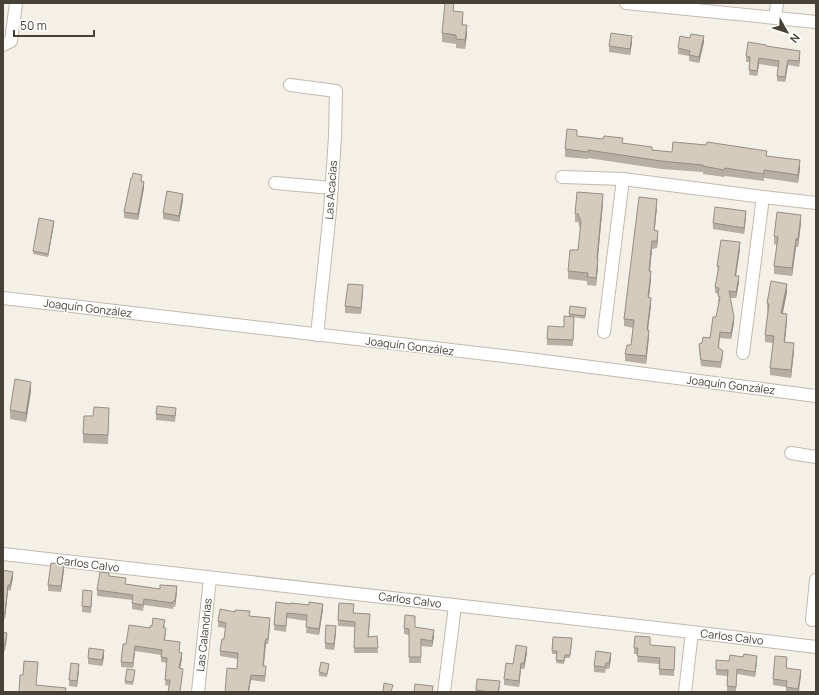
<svg xmlns="http://www.w3.org/2000/svg" width="819" height="695" font-family="Manrope,sans-serif">
<style>
.lines{fill:none;stroke-linecap:round;stroke-linejoin:round}
.street-casing{stroke:#c2baad;stroke-width:14}
.street{stroke:#fff;stroke-width:12}
.wall{fill:#b7afa3}
.shaded-wall{fill:#958e84}
.building{fill:#d5cbbd;stroke:#958e84}
.labels{text-anchor:middle;stroke-width:3;stroke-linejoin:round;paint-order:stroke}
.street-label{font-size:11px;fill:#474036;stroke:#fff}
</style>
<rect width="100%" height="100%" fill="#f4f0e8"/>
<g class="lines">
<g class="street-casing">
<g id="street">
<polyline points="626,3 816,22"/>
<polyline points="775,18 777,3"/>
<polyline points="3,45 11,41 16,3"/>
<polyline points="290,85 336,91 335,137 330,211 317,335"/>
<polyline points="562,177 623,179 763,197 816,203"/>
<polyline points="275,183 332,188"/>
<polyline points="3,298 529,359 816,396"/>
<polyline points="604,332 623,179"/>
<polyline points="743,353 763,197"/>
<polyline points="791,453 816,457"/>
<polyline points="3,554 692,632 816,647"/>
<polyline points="812,620 816,580"/>
<polyline points="198,692 210,578"/>
<polyline points="444,692 455,606"/>
<polyline points="685,692 692,632"/>
</g>
</g>
<use href="#street" class="street"/>
</g>
<g class="wall">
<polygon points="454,11 463,21 463,25 467,34 465,49 456,48 456,44 442,42 442,33"/>
<polygon points="632,42 630,55 609,52 609,46"/>
<polygon points="704,42 699,63 689,61 689,56 678,54 678,48"/>
<polygon points="766,46 800,56 799,67 788,65 785,82 777,81 777,76 778,67 759,64 757,76 749,75 750,62 746,62 746,56"/>
<polygon points="577,136 623,143 652,150 672,152 767,156 800,168 798,183 764,178 764,181 725,176 724,177 703,174 703,172 661,169 588,158 588,159 565,157 565,149"/>
<polygon points="142,181 144,188 138,220 124,218 124,212"/>
<polygon points="183,200 179,222 163,219 163,213"/>
<polygon points="603,203 598,258 598,266 596,286 587,285 587,281 568,279 568,271 578,250 580,229 578,222 575,222 575,214"/>
<polygon points="657,207 654,230 658,238 657,248 652,249 650,271 651,279 649,297 651,305 648,330 649,337 646,364 625,361 625,354 631,345 633,328 624,326 624,319"/>
<polygon points="746,217 744,234 713,229 713,223"/>
<polygon points="801,223 798,247 796,247 792,276 774,274 774,266 777,245 774,244 774,236"/>
<polygon points="54,224 48,257 33,254 33,251"/>
<polygon points="740,249 736,276 739,282 736,298 730,298 734,323 731,339 720,338 719,348 723,357 721,368 701,366 699,350 699,344 702,343 710,338 716,317 719,302 718,302 719,294 715,293 715,287 718,272 717,266"/>
<polygon points="363,291 361,314 345,313 345,306"/>
<polygon points="787,292 783,313 787,321 785,342 794,351 791,378 770,375 770,368 773,343 765,342 765,335 768,311 767,310 767,303"/>
<polygon points="586,311 585,319 574,317 573,346 547,345 547,339 564,327 569,317 569,314"/>
<polygon points="31,391 26,422 10,419 10,410"/>
<polygon points="156,414 176,414 175,422 156,420"/>
<polygon points="109,417 108,444 83,443 83,434"/>
<polygon points="3,570 13,578 10,591 8,590 5,619 3,619"/>
<polygon points="64,570 61,592 48,591 48,585"/>
<polygon points="109,576 126,584 177,592 175,607 173,607 173,609 144,605 143,611 132,609 132,600 97,596 97,590"/>
<polygon points="92,597 91,613 82,612 82,606"/>
<polygon points="276,602 323,609 319,635 306,633 307,621 287,618 286,632 274,630"/>
<polygon points="353,613 370,620 369,637 377,636 378,653 354,653 355,627 338,626 338,620"/>
<polygon points="250,616 270,623 268,644 266,644 265,648 264,666 266,671 265,682 251,680 237,669 238,659 220,656 220,651 224,639 226,628 218,627 218,621"/>
<polygon points="165,625 164,628 166,634 165,641 180,653 182,658 180,668 183,674 169,686 165,685 167,663 161,662 161,655 135,651 133,668 121,667 121,662 126,644 150,628"/>
<polygon points="415,627 434,636 432,647 421,646 421,663 409,663 409,635 404,634 404,628"/>
<polygon points="3,632 7,639 5,651 3,650"/>
<polygon points="336,632 334,650 325,649 325,643"/>
<polygon points="553,637 572,641 570,658 565,658 564,664 556,663 557,654 552,654"/>
<polygon points="650,645 675,653 674,676 659,675 659,664 637,662 638,654 634,654 634,648"/>
<polygon points="527,653 524,669 521,669 519,687 504,685 504,679"/>
<polygon points="104,657 102,666 88,664 88,658"/>
<polygon points="611,659 609,669 606,669 605,673 594,672 594,666"/>
<polygon points="757,661 755,677 737,674 736,692 727,691 727,676 716,675 716,670"/>
<polygon points="787,663 787,668 801,676 799,692 786,692 786,687 773,685 773,679"/>
<polygon points="329,667 327,677 319,676 319,672"/>
<polygon points="79,670 77,687 69,686 69,680"/>
<polygon points="135,670 133,685 125,684 125,681"/>
<polygon points="500,686 499,692 476,692 476,690"/>
</g>
<g class="shaded-wall">
<polygon points="467,25 467,34 465,49 465,40"/>
<polygon points="632,36 632,42 630,55 630,49"/>
<polygon points="704,36 704,42 699,63 699,57"/>
<polygon points="800,51 800,56 799,67 799,61"/>
<polygon points="759,58 759,64 757,76 757,71"/>
<polygon points="788,60 788,65 785,82 785,77"/>
<polygon points="800,160 800,168 798,183 798,175"/>
<polygon points="144,182 144,188 138,220 138,214"/>
<polygon points="183,194 183,200 179,222 179,216"/>
<polygon points="603,194 603,203 597,266 597,258"/>
<polygon points="657,199 657,207 654,238 654,230"/>
<polygon points="746,211 746,217 744,234 744,228"/>
<polygon points="801,215 801,223 798,247 798,239"/>
<polygon points="54,221 54,224 48,257 48,254"/>
<polygon points="658,231 658,238 657,248 657,241"/>
<polygon points="796,239 796,247 792,276 792,268"/>
<polygon points="652,241 652,249 649,279 649,271"/>
<polygon points="740,242 740,249 735,282 735,276"/>
<polygon points="598,258 598,266 596,286 596,278"/>
<polygon points="651,271 651,279 648,305 648,297"/>
<polygon points="739,276 739,282 736,298 736,292"/>
<polygon points="787,284 787,292 781,320 781,313"/>
<polygon points="363,285 363,291 361,314 361,308"/>
<polygon points="651,298 651,305 647,337 647,330"/>
<polygon points="787,314 787,321 784,349 784,342"/>
<polygon points="734,317 734,323 731,339 731,333"/>
<polygon points="649,330 649,337 646,364 646,356"/>
<polygon points="794,343 794,351 791,378 791,370"/>
<polygon points="31,382 31,391 26,422 26,413"/>
<polygon points="64,564 64,570 61,592 61,586"/>
<polygon points="13,572 13,578 10,591 10,585"/>
<polygon points="8,585 8,590 5,619 5,613"/>
<polygon points="177,586 177,592 175,607 175,601"/>
<polygon points="323,604 323,609 319,635 319,629"/>
<polygon points="270,618 270,623 268,644 268,639"/>
<polygon points="336,626 336,632 334,650 334,644"/>
<polygon points="434,630 434,636 432,647 432,641"/>
<polygon points="266,639 266,644 263,671 265,643"/>
<polygon points="135,646 135,651 133,668 133,663"/>
<polygon points="527,647 527,653 524,669 524,663"/>
<polygon points="104,650 104,657 102,666 102,660"/>
<polygon points="182,653 182,658 179,674 179,668"/>
<polygon points="611,653 611,659 609,669 609,663"/>
<polygon points="757,656 757,661 755,677 755,672"/>
<polygon points="521,663 521,669 519,687 519,681"/>
<polygon points="79,664 79,670 77,687 77,681"/>
<polygon points="801,670 801,676 798,692 798,689"/>
<polygon points="251,675 251,680 249,692 248,692"/>
</g>
<g class="building">
<polygon points="445,3 454,3 453,11 463,12 462,25 467,25 465,40 456,39 456,35 442,33"/>
<polygon points="611,33 632,36 630,49 609,46"/>
<polygon points="691,34 704,36 699,57 689,55 690,51 678,48 680,36 690,38"/>
<polygon points="748,42 766,45 766,46 800,51 799,61 788,60 785,77 777,76 779,61 759,58 757,71 749,70 750,57 746,56"/>
<polygon points="567,129 577,130 577,136 603,139 604,136 623,138 622,143 652,147 652,150 672,152 673,142 706,145 707,142 767,151 766,156 800,160 798,175 764,170 764,174 725,168 724,170 703,166 703,165 661,161 588,150 588,152 565,149"/>
<polygon points="133,173 142,175 141,181 144,182 138,214 124,212 131,178 132,178"/>
<polygon points="167,191 183,194 179,216 163,213"/>
<polygon points="577,192 603,194 597,258 598,258 596,278 587,277 588,273 568,271 570,250 578,250 581,222 578,214 575,214"/>
<polygon points="639,197 657,199 654,230 658,231 657,241 652,241 649,271 651,271 648,297 651,298 647,330 649,330 646,356 625,354 627,345 631,345 634,320 624,319"/>
<polygon points="715,207 746,211 744,228 713,223"/>
<polygon points="777,212 801,215 798,239 796,239 792,268 774,266 778,237 774,236"/>
<polygon points="39,218 54,221 48,254 33,251"/>
<polygon points="721,240 740,242 735,276 739,276 736,292 729,291 734,317 731,333 720,332 718,347 723,351 721,362 701,360 699,344 702,343 703,337 710,338 713,317 716,317 720,297 718,296 719,288 715,287 719,266 717,266"/>
<polygon points="771,281 787,284 781,313 787,314 784,342 794,343 791,370 770,368 774,336 765,335 769,304 767,303"/>
<polygon points="348,284 363,285 361,308 345,306"/>
<polygon points="570,306 586,308 585,316 569,314"/>
<polygon points="564,316 574,317 573,340 547,339 548,326 564,327"/>
<polygon points="15,379 31,382 26,413 10,410"/>
<polygon points="157,406 176,408 175,416 156,414"/>
<polygon points="94,407 109,408 108,435 83,434 84,416 93,416"/>
<polygon points="51,563 64,564 61,586 48,585"/>
<polygon points="3,570 13,572 10,585 8,585 5,613 3,613"/>
<polygon points="100,572 109,573 109,576 126,578 125,584 160,589 160,585 177,586 175,601 173,601 173,603 144,599 143,605 132,603 133,595 97,590"/>
<polygon points="83,590 92,591 91,607 82,606"/>
<polygon points="276,602 291,604 291,603 309,605 309,602 323,604 319,629 306,627 307,615 287,613 286,626 274,625"/>
<polygon points="339,603 354,604 353,613 370,614 368,637 377,636 378,648 354,648 355,622 338,620"/>
<polygon points="220,609 235,612 235,610 250,611 249,616 270,618 268,639 266,639 265,643 263,666 266,666 265,676 251,675 248,692 225,692 227,668 237,669 238,653 220,651 222,639 224,639 226,623 218,621"/>
<polygon points="405,615 415,616 415,627 434,630 432,641 421,639 421,657 409,657 409,629 404,628"/>
<polygon points="153,618 165,620 163,628 166,628 164,640 180,642 179,652 182,653 179,668 183,669 180,692 168,692 170,680 165,680 167,658 161,657 162,650 135,646 133,663 121,662 123,644 126,644 129,625 150,628 150,626 152,626"/>
<polygon points="326,625 336,626 334,644 325,643"/>
<polygon points="3,632 7,633 5,645 3,644"/>
<polygon points="635,636 650,637 650,645 675,647 674,670 659,669 660,658 637,656 638,648 634,648"/>
<polygon points="553,637 572,638 570,655 565,655 564,661 556,660 557,651 552,651"/>
<polygon points="516,645 527,647 524,663 521,663 519,681 504,679 506,663 513,664"/>
<polygon points="89,648 104,650 102,660 88,658"/>
<polygon points="596,651 611,653 609,663 606,663 605,667 594,666"/>
<polygon points="744,654 757,656 755,672 737,669 736,687 727,686 728,670 716,670 716,660 729,661 730,655 743,657"/>
<polygon points="775,656 787,657 786,668 801,670 798,689 786,687 787,681 773,679"/>
<polygon points="24,661 38,662 36,685 66,688 65,692 19,692 20,675 23,675"/>
<polygon points="321,662 329,664 327,674 319,672"/>
<polygon points="71,663 79,664 77,681 69,680"/>
<polygon points="127,669 135,670 133,682 125,681"/>
<polygon points="477,679 500,681 498,692 489,692 476,690"/>
<polygon points="384,683 393,685 391,692 383,692"/>
<polygon points="415,684 433,686 432,692 414,692"/>
</g>
<g class="labels">
<g class="street-label">
<text transform="translate(331 190) rotate(-86)" y="4">Las Acacias</text>
<text transform="translate(88 308) rotate(7)" y="4">Joaquín González</text>
<text transform="translate(410 346) rotate(7)" y="4">Joaquín González</text>
<text transform="translate(731 385) rotate(7)" y="4">Joaquín González</text>
<text transform="translate(88 564) rotate(7)" y="4">Carlos Calvo</text>
<text transform="translate(410 600) rotate(7)" y="4">Carlos Calvo</text>
<text transform="translate(204 635) rotate(-84)" y="4">Las Calandrias</text>
<text transform="translate(732 637) rotate(7)" y="4">Carlos Calvo</text>
</g>
</g>
<rect width="819" height="695" fill="none" stroke="#474036" stroke-width="8"/>
<g transform="translate(787 32) rotate(129)" stroke="#ffffff" stroke-width="3" paint-order="stroke">
<path d="M0-3L7 15L0 10L-7 15Z" fill="#474036"/>
<text y="-6" font-size="11" font-weight="bold" text-anchor="middle" fill="#474036">N</text>
</g>
<path d="M14 30v6h80v-6" fill="none" stroke="#474036" stroke-width="2"/>
<text x="20" y="30" font-size="12" fill="#474036" stroke="#ffffff" stroke-width="3" paint-order="stroke">50 m</text>
</svg>
